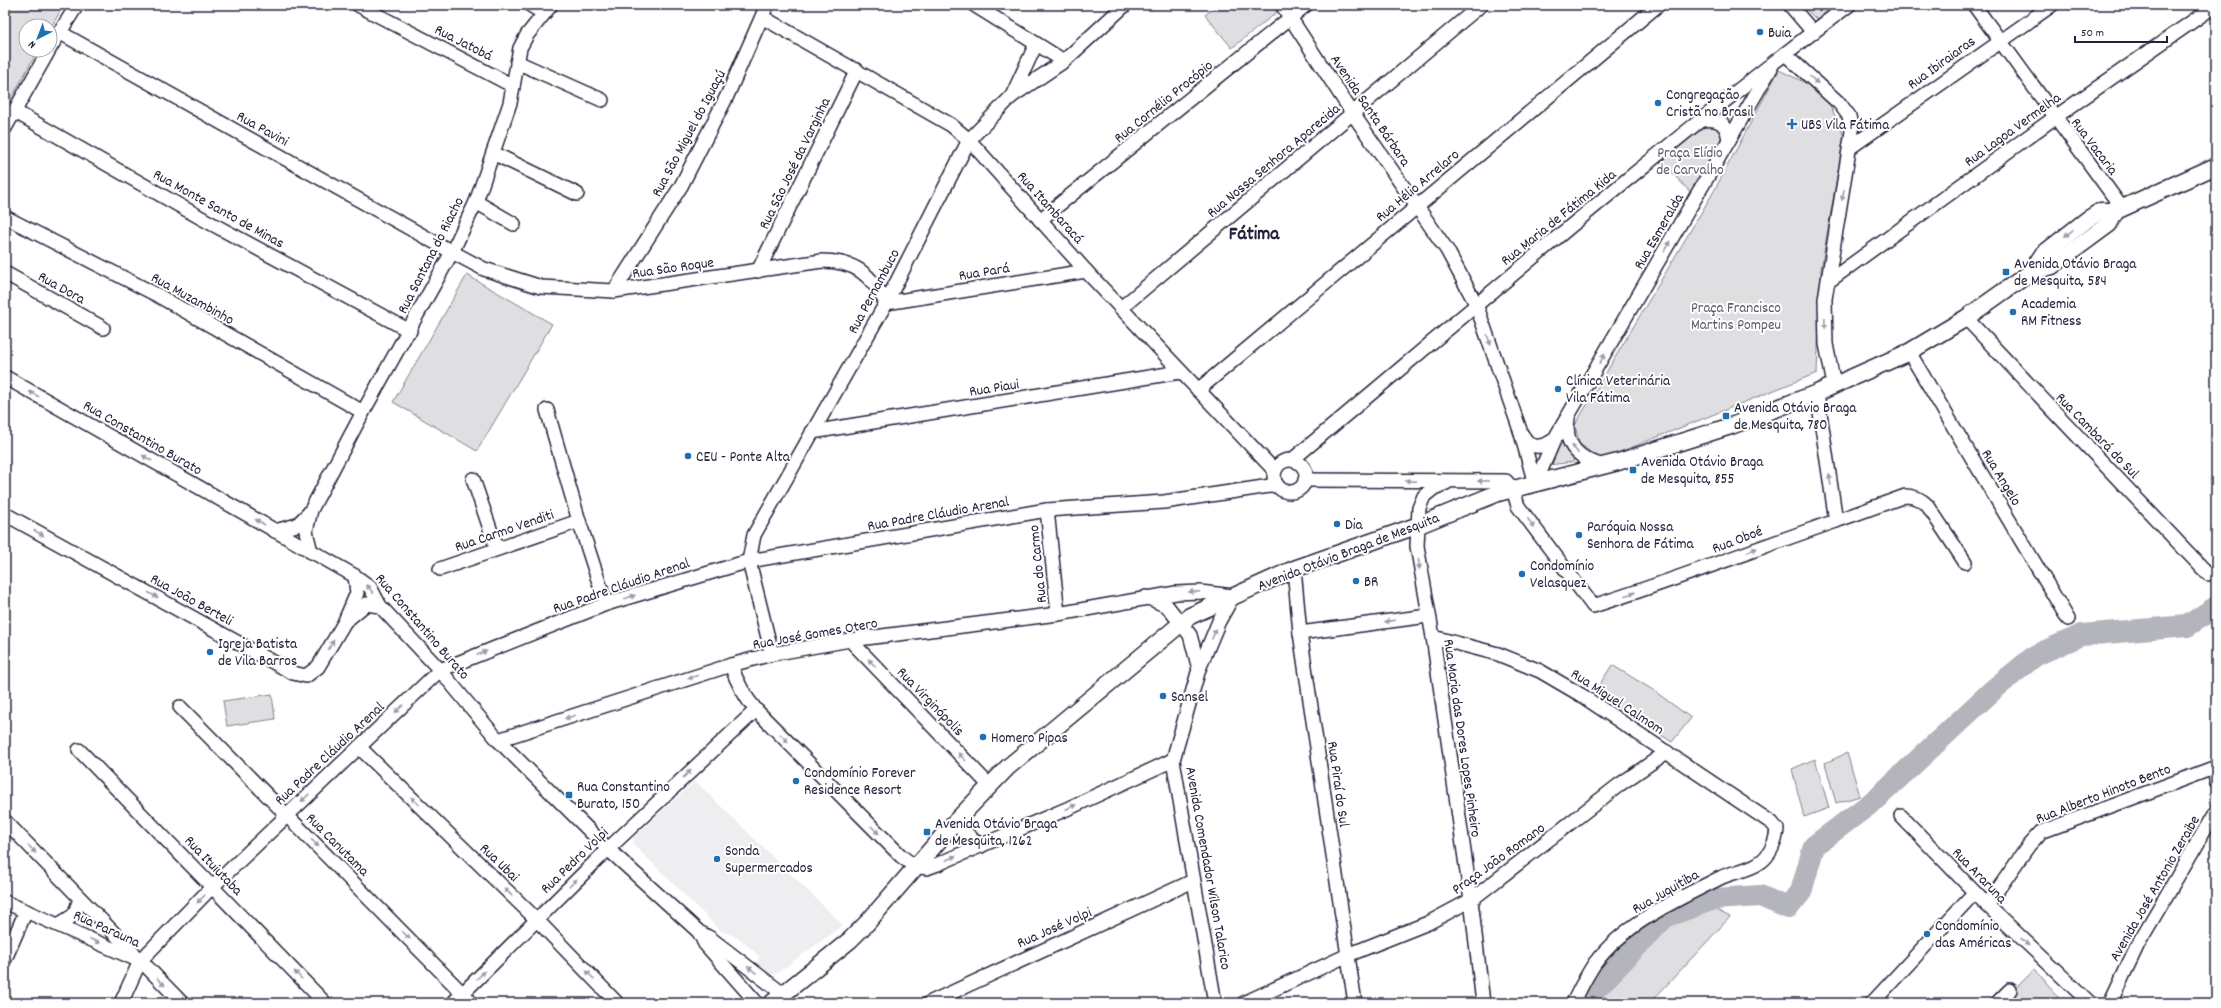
<svg xmlns="http://www.w3.org/2000/svg" width="2221" height="1008" font-family="Dekko,sans-serif">
<style>
.built{fill:#eeeef1}
.green{fill:#dfdfe2;stroke:#80808e}
.lines{fill:none;stroke-linecap:round;stroke-linejoin:round}
.river{stroke:#b4b4bc;stroke-width:22}
.minor-casing{stroke:#22223b;stroke-width:16}
.major-casing{stroke:#22223b;stroke-width:19}
.minor{stroke:#fff;stroke-width:13}
.major{stroke:#fff;stroke-width:16}
.oneway{fill:#9c9ca7}
.poi-dot{fill:#1f6fb2;stroke:#fff;stroke-width:1.5}
.labels{text-anchor:middle;stroke-width:4;stroke-linejoin:round;paint-order:stroke}
.poi-label{font-size:15px;fill:#22223b;stroke:#fff;text-anchor:start}
.street-label{font-size:15px;fill:#22223b;stroke:#fff}
.park-label{font-size:15px;fill:#5b5b6d;stroke:#fff}
.district-label{font-size:19px;font-weight:bold;fill:#22223b;stroke:#fff}
</style>
<rect width="100%" height="100%" fill="#fff"/>
<filter id="ink" filterUnits="userSpaceOnUse"><feTurbulence type="fractalNoise" baseFrequency=".025" numOctaves="2"/><feDisplacementMap in="SourceGraphic" scale="8" xChannelSelector="R" yChannelSelector="G"/><feConvolveMatrix kernelMatrix="1 2 1 2 8 2 1 2 1" color-interpolation-filters="sRGB"/></filter>
<g filter="url(#ink)">
<polygon class="built" points="695,781 843,925 776,974 769,974 755,964 760,957 744,942 732,935 721,931 633,844 634,837"/>
<g class="green">
<polygon points="5,5 64,5 50,29 50,26 26,26 26,50 38,50 5,110"/>
<polygon points="1218,5 1271,5 1277,12 1232,48 1205,15"/>
<polygon points="1802,5 1830,8 1817,20"/>
<polygon points="1779,70 1806,83 1830,105 1844,136 1821,269 1817,373 1600,460 1579,443 1575,425 1714,191"/>
<polygon points="1712,120 1726,139 1695,197 1657,157"/>
<polygon points="467,275 552,324 477,451 393,402"/>
<polygon points="1562,434 1574,457 1573,462 1549,465"/>
<polygon points="1612,665 1653,690 1691,718 1672,742 1595,692"/>
<polygon points="272,694 275,719 227,726 223,701"/>
<polygon points="1847,753 1860,796 1836,803 1825,763"/>
<polygon points="1815,759 1829,808 1804,817 1792,769"/>
<polygon points="1687,895 1730,917 1650,1003 1577,1003 1589,974"/>
<polygon points="2035,969 2063,1003 2001,1003"/>
</g>
<g class="lines">
<polyline class="river" points="1582,1003 1665,917 1714,899 1760,896 1788,908 1801,892 1814,846 1875,800 1993,690 2036,655 2082,635 2187,626 2216,607"/>
<g class="minor-casing">
<g id="minor">
<polyline points="358,5 513,86"/>
<polyline points="530,5 543,13"/>
<polyline points="974,5 1064,61"/>
<polyline points="1282,5 1353,114 1447,250 1476,304 1520,430 1535,484"/>
<polyline points="1790,5 1813,32"/>
<polyline points="1974,5 2122,208"/>
<polyline points="762,17 951,125 969,140 1086,271 1275,471"/>
<path d="M59 32 452 252 484 269 541 287 614 291 822 261C855 261 871 274 886 303"/>
<polyline points="50,48 77,5"/>
<polyline points="1785,54 1840,104 1849,116 1852,131 1825,299 1826,344 1834,385"/>
<polyline points="517,62 602,100"/>
<polyline points="1012,96 1064,61 1125,5"/>
<polyline points="14,111 203,219 410,331"/>
<path d="M1702 120C1719 118 1727 123 1729 140"/>
<polyline points="5,128 49,50"/>
<polyline points="1851,147 2052,5"/>
<polyline points="493,153 577,194"/>
<polyline points="476,202 514,224"/>
<polyline points="5,217 157,295 363,412"/>
<polyline points="1040,220 1306,5"/>
<polyline points="758,271 857,70"/>
<polyline points="5,273 103,328"/>
<polyline points="1829,281 2054,118 2216,5"/>
<polyline points="614,291 681,186 727,96 767,5"/>
<polyline points="886,303 1086,271"/>
<polyline points="1121,308 1481,5"/>
<polyline points="1966,318 2208,574"/>
<polyline points="1909,352 2068,619"/>
<polyline points="5,377 355,576 370,587 380,606 440,670 498,740 608,849 699,932 710,938 783,994"/>
<polyline points="1198,390 1658,5"/>
<polyline points="547,410 579,521 606,604"/>
<path d="M1568 418C1563 446 1579 459 1604 466"/>
<polyline points="812,432 1180,372"/>
<path d="M1523 436C1531 450 1542 448 1554 440"/>
<path d="M1292 460C1476 306 1657 149 1849 5"/>
<circle cx="1290" cy="476" r="16"/>
<polyline points="473,479 497,549"/>
<path d="M1305 480 1506 481 1513 489 1518 506 1593 606C1675 580 1755 549 1836 521L1817 393"/>
<polyline points="1446,483 1434,488 1424,496 1419,508 1417,546 1433,637 1471,900 1483,1003"/>
<polyline points="1535,484 1554,440 1771,68"/>
<polyline points="1047,510 1058,614"/>
<polyline points="5,514 293,673 306,676 318,667 344,623 357,593 355,576"/>
<path d="M1836 521 1905 496C1915 496 1921 499 1928 506L1965 562"/>
<polyline points="275,531 297,525 310,512"/>
<polyline points="311,552 306,531 311,510 363,412 452,252 476,202 510,103 520,48 527,35 551,5"/>
<polyline points="440,569 579,521"/>
<polyline points="1294,569 1300,633 1355,1003"/>
<polyline points="1146,597 1167,606 1190,635 1199,669"/>
<polyline points="348,619 366,604 380,606"/>
<polyline points="1300,633 1428,616"/>
<path d="M1433 637 1498 654 1540 671 1581 695 1772 823 1777 829C1776 842 1770 856 1759 863 1747 871 1732 872 1720 878 1676 900 1625 923 1595 963 1586 976 1580 989 1573 1003"/>
<polyline points="850,640 989,785"/>
<polyline points="772,654 749,561 754,535 886,303 969,140 1012,96 1036,44"/>
<path d="M731 665C737 683 744 696 756 710L901 856 914 866 927 868 938 864 1069 808 1173 760"/>
<polyline points="180,707 472,1003"/>
<polyline points="498,740 731,665 772,654 850,640 1058,614 1176,593 1200,592 1233,596 1219,621 1199,669 1173,760 1215,1003"/>
<polyline points="359,747 536,919 617,1003"/>
<polyline points="79,750 325,1003"/>
<polyline points="2215,767 2216,781"/>
<polyline points="1901,816 1987,905 2090,1003"/>
<polyline points="5,821 182,1003"/>
<polyline points="954,823 981,846"/>
<polyline points="5,902 133,958"/>
<polyline points="1987,905 2029,845 2041,832 2216,767"/>
<polyline points="60,924 74,915 80,899"/>
<polyline points="700,934 705,944 757,1003"/>
<polyline points="5,959 26,911"/>
<polyline points="121,1003 140,961 213,886 440,670 606,604 749,561 1047,510 1164,502 1277,485"/>
<polyline points="453,1003 608,849 756,710"/>
<polyline points="929,1003 1193,881"/>
<polyline points="1244,1003 1348,955 1428,923 1471,900 1619,785 1667,752"/>
<polyline points="1872,1003 1974,893"/>
<polyline points="1997,1003 2010,990"/>
<polyline points="2110,1003 2138,944 2216,811"/>
</g>
</g>
<g class="major-casing">
<g id="major">
<polyline points="2031,272 2043,254 2088,219 2101,211 2116,211 2216,166"/>
<polyline points="772,1003 850,940 867,923 954,823 1008,767 1190,616 1294,569 1419,525 1498,493 1618,462 1731,426 1817,393 1909,352 1966,318 2031,272 2052,266 2109,224 2116,211"/>
</g>
</g>
<use href="#minor" class="minor"/>
<use href="#major" class="major"/>
</g>
<defs><path id="oneway-solid" d="M-6-.8H1V-3.2L6.5 0L1 3.2V.8H-6Z"/></defs>
<g class="oneway">
<use href="#oneway-solid" transform="translate(1814 80) rotate(42)"/>
<use href="#oneway-solid" transform="translate(1843 195) rotate(100)"/>
<use href="#oneway-solid" transform="translate(2069 233) rotate(143)"/>
<use href="#oneway-solid" transform="translate(1667 246) rotate(-60)"/>
<use href="#oneway-solid" transform="translate(1825 323) rotate(88)"/>
<use href="#oneway-solid" transform="translate(1489 340) rotate(71)"/>
<use href="#oneway-solid" transform="translate(1602 359) rotate(-60)"/>
<use href="#oneway-solid" transform="translate(34 394) rotate(-150)"/>
<use href="#oneway-solid" transform="translate(1575 449) rotate(-127)"/>
<use href="#oneway-solid" transform="translate(147 458) rotate(-150)"/>
<use href="#oneway-solid" transform="translate(1830 480) rotate(-99)"/>
<use href="#oneway-solid" transform="translate(1411 481) rotate(-179)"/>
<use href="#oneway-solid" transform="translate(1483 481) rotate(179)"/>
<use href="#oneway-solid" transform="translate(260 522) rotate(-150)"/>
<use href="#oneway-solid" transform="translate(1531 523) rotate(53)"/>
<use href="#oneway-solid" transform="translate(39 533) rotate(29)"/>
<use href="#oneway-solid" transform="translate(1752 550) rotate(-21)"/>
<use href="#oneway-solid" transform="translate(1419 564) rotate(83)"/>
<use href="#oneway-solid" transform="translate(370 589) rotate(-129)"/>
<use href="#oneway-solid" transform="translate(1194 592) rotate(179)"/>
<use href="#oneway-solid" transform="translate(1630 594) rotate(-18)"/>
<use href="#oneway-solid" transform="translate(153 595) rotate(29)"/>
<use href="#oneway-solid" transform="translate(630 597) rotate(-17)"/>
<use href="#oneway-solid" transform="translate(1390 621) rotate(172)"/>
<use href="#oneway-solid" transform="translate(1214 634) rotate(-67)"/>
<use href="#oneway-solid" transform="translate(331 645) rotate(-60)"/>
<use href="#oneway-solid" transform="translate(482 653) rotate(-22)"/>
<use href="#oneway-solid" transform="translate(872 663) rotate(-134)"/>
<use href="#oneway-solid" transform="translate(693 677) rotate(162)"/>
<use href="#oneway-solid" transform="translate(399 709) rotate(136)"/>
<use href="#oneway-solid" transform="translate(570 717) rotate(163)"/>
<use href="#oneway-solid" transform="translate(784 738) rotate(45)"/>
<use href="#oneway-solid" transform="translate(962 757) rotate(-134)"/>
<use href="#oneway-solid" transform="translate(687 774) rotate(-43)"/>
<use href="#oneway-solid" transform="translate(305 798) rotate(137)"/>
<use href="#oneway-solid" transform="translate(415 801) rotate(-136)"/>
<use href="#oneway-solid" transform="translate(1071 807) rotate(-25)"/>
<use href="#oneway-solid" transform="translate(875 830) rotate(45)"/>
<use href="#oneway-solid" transform="translate(315 843) rotate(45)"/>
<use href="#oneway-solid" transform="translate(32 849) rotate(46)"/>
<use href="#oneway-solid" transform="translate(951 858) rotate(-24)"/>
<use href="#oneway-solid" transform="translate(573 883) rotate(-45)"/>
<use href="#oneway-solid" transform="translate(508 892) rotate(-136)"/>
<use href="#oneway-solid" transform="translate(201 899) rotate(134)"/>
<use href="#oneway-solid" transform="translate(406 935) rotate(45)"/>
<use href="#oneway-solid" transform="translate(95 941) rotate(24)"/>
<use href="#oneway-solid" transform="translate(2025 942) rotate(43)"/>
<use href="#oneway-solid" transform="translate(752 970) rotate(-142)"/>
<use href="#oneway-solid" transform="translate(298 975) rotate(-134)"/>
<use href="#oneway-solid" transform="translate(481 975) rotate(-45)"/>
<use href="#oneway-solid" transform="translate(590 975) rotate(-134)"/>
<use href="#oneway-solid" transform="translate(161 982) rotate(45)"/>
</g>
</g>
<g class="poi-dot">
<circle cx="1760" cy="32" r="4"/>
<circle cx="1658" cy="103" r="4"/>
<path d="M1790 118h4v4h4v4h-4v4h-4v-4h-4v-4h4z"/>
<rect x="2002" y="268" width="8" height="8" rx="2"/>
<circle cx="2013" cy="312" r="4"/>
<circle cx="1558" cy="389" r="4"/>
<rect x="1722" y="412" width="8" height="8" rx="2"/>
<circle cx="688" cy="456" r="4"/>
<rect x="1629" y="466" width="8" height="8" rx="2"/>
<circle cx="1337" cy="524" r="4"/>
<circle cx="1579" cy="535" r="4"/>
<circle cx="1522" cy="574" r="4"/>
<circle cx="1356" cy="581" r="4"/>
<circle cx="210" cy="652" r="4"/>
<circle cx="1163" cy="696" r="4"/>
<circle cx="983" cy="737" r="4"/>
<circle cx="796" cy="781" r="4"/>
<rect x="565" y="791" width="8" height="8" rx="2"/>
<rect x="923" y="828" width="8" height="8" rx="2"/>
<circle cx="717" cy="859" r="4"/>
<circle cx="1927" cy="934" r="4"/>
</g>
<g class="labels">
<g class="poi-label">
<text x="1768" y="37">Buia</text>
<text x="1666" y="99">Congregação<tspan x="1666" dy="17">Cristã no Brasil</tspan></text>
<text x="1801" y="129">UBS Vila Fátima</text>
<text x="2014" y="268">Avenida Otávio Braga<tspan x="2014" dy="17">de Mesquita, 584</tspan></text>
<text x="2021" y="308">Academia<tspan x="2021" dy="17">RM Fitness</tspan></text>
<text x="1566" y="385">Clínica Veterinária<tspan x="1566" dy="17">Vila Fátima</tspan></text>
<text x="1734" y="412">Avenida Otávio Braga<tspan x="1734" dy="17">de Mesquita, 780</tspan></text>
<text x="696" y="461">CEU - Ponte Alta</text>
<text x="1641" y="466">Avenida Otávio Braga<tspan x="1641" dy="17">de Mesquita, 855</tspan></text>
<text x="1345" y="529">Dia</text>
<text x="1587" y="531">Paróquia Nossa<tspan x="1587" dy="17">Senhora de Fátima</tspan></text>
<text x="1530" y="570">Condomínio<tspan x="1530" dy="17">Velasquez</tspan></text>
<text x="1364" y="586">BR</text>
<text x="218" y="648">Igreja Batista<tspan x="218" dy="17">de Vila Barros</tspan></text>
<text x="1171" y="701">Sansel</text>
<text x="991" y="742">Homero Pipas</text>
<text x="804" y="777">Condomínio Forever<tspan x="804" dy="17">Residence Resort</tspan></text>
<text x="577" y="791">Rua Constantino<tspan x="577" dy="17">Burato, 150</tspan></text>
<text x="935" y="828">Avenida Otávio Braga<tspan x="935" dy="17">de Mesquita, 1262</tspan></text>
<text x="725" y="855">Sonda<tspan x="725" dy="17">Supermercados</tspan></text>
<text x="1935" y="930">Condomínio<tspan x="1935" dy="17">das Américas</tspan></text>
</g>
<g class="street-label">
<text transform="translate(464 42) rotate(27)" y="5">Rua Jatobá</text>
<text transform="translate(1941 62) rotate(-36)" y="5">Rua Ibiraiaras</text>
<text transform="translate(1163 101) rotate(-39)" y="5">Rua Cornélio Procópio</text>
<text transform="translate(1371 110) rotate(56)" y="5">Avenida Santa Bárbara</text>
<text transform="translate(263 128) rotate(29)" y="5">Rua Pavini</text>
<text transform="translate(2012 129) rotate(-36)" y="5">Rua Lagoa Vermelha</text>
<text transform="translate(688 133) rotate(-62)" y="5">Rua São Miguel do Iguaçú</text>
<text transform="translate(2095 146) rotate(53)" y="5">Rua Vacaria</text>
<text transform="translate(1273 160) rotate(-40)" y="5">Rua Nossa Senhora Aparecida</text>
<text transform="translate(794 163) rotate(-64)" y="5">Rua São José da Varginha</text>
<text transform="translate(1417 185) rotate(-40)" y="5">Rua Hélio Arrelaro</text>
<text transform="translate(1051 207) rotate(48)" y="5">Rua Itambaracá</text>
<text transform="translate(219 208) rotate(29)" y="5">Rua Monte Santo de Minas</text>
<text transform="translate(1558 217) rotate(-39)" y="5">Rua Maria de Fátima Kida</text>
<text transform="translate(1658 231) rotate(-60)" y="5">Rua Esmeralda</text>
<text transform="translate(430 255) rotate(-63)" y="5">Rua Santana do Riacho</text>
<text transform="translate(673 267) rotate(-8)" y="5">Rua São Roque</text>
<text transform="translate(984 271) rotate(-9)" y="5">Rua Pará</text>
<text transform="translate(62 287) rotate(29)" y="5">Rua Dora</text>
<text transform="translate(873 291) rotate(-62)" y="5">Rua Pernambuco</text>
<text transform="translate(193 298) rotate(29)" y="5">Rua Muzambinho</text>
<text transform="translate(994 387) rotate(-9)" y="5">Rua Piaui</text>
<text transform="translate(2098 435) rotate(46)" y="5">Rua Cambará do Sul</text>
<text transform="translate(143 437) rotate(30)" y="5">Rua Constantino Burato</text>
<text transform="translate(2002 477) rotate(59)" y="5">Rua Angelo</text>
<text transform="translate(938 513) rotate(-10)" y="5">Rua Padre Cláudio Arenal</text>
<text transform="translate(504 530) rotate(-19)" y="5">Rua Carmo Venditi</text>
<text transform="translate(1737 539) rotate(-21)" y="5">Rua Oboé</text>
<text transform="translate(1348 551) rotate(-21)" y="5">Avenida Otávio Braga de Mesquita</text>
<text transform="translate(1037 564) rotate(-96)" y="5">Rua do Carmo</text>
<text transform="translate(621 585) rotate(-19)" y="5">Rua Padre Cláudio Arenal</text>
<text transform="translate(192 599) rotate(29)" y="5">Rua João Berteli</text>
<text transform="translate(423 626) rotate(49)" y="5">Rua Constantino Burato</text>
<text transform="translate(815 633) rotate(-10)" y="5">Rua José Gomes Otero</text>
<text transform="translate(931 701) rotate(46)" y="5">Rua Virginópolis</text>
<text transform="translate(1618 701) rotate(33)" y="5">Rua Miguel Calmom</text>
<text transform="translate(1463 738) rotate(82)" y="5">Rua Maria das Dores Lopes Pinheiro</text>
<text transform="translate(329 753) rotate(-43)" y="5">Rua Padre Cláudio Arenal</text>
<text transform="translate(1339 784) rotate(82)" y="5">Rua Piraí do Sul</text>
<text transform="translate(2103 793) rotate(-21)" y="5">Rua Alberto Hinoto Bento</text>
<text transform="translate(338 844) rotate(45)" y="5">Rua Canutama</text>
<text transform="translate(1498 858) rotate(-36)" y="5">Praça João Romano</text>
<text transform="translate(574 860) rotate(-44)" y="5">Rua Pedro Volpi</text>
<text transform="translate(500 862) rotate(44)" y="5">Rua Ubai</text>
<text transform="translate(214 865) rotate(46)" y="5">Rua Ituiutaba</text>
<text transform="translate(1209 868) rotate(80)" y="5">Avenida Comendador Wilson Talarico</text>
<text transform="translate(1980 875) rotate(46)" y="5">Rua Araruna</text>
<text transform="translate(2154 888) rotate(-60)" y="5">Avenida José Antonio Zeraibe</text>
<text transform="translate(1665 891) rotate(-30)" y="5">Rua Juquitiba</text>
<text transform="translate(1054 927) rotate(-24)" y="5">Rua José Volpi</text>
<text transform="translate(107 928) rotate(24)" y="5">Rua Parauna</text>
</g>
<g class="park-label">
<text x="1690" y="157">Praça Elídio<tspan x="1690" dy="17">de Carvalho</tspan></text>
<text x="1736" y="312">Praça Francisco<tspan x="1736" dy="17">Martins Pompeu</tspan></text>
</g>
<g class="district-label">
<text x="1254" y="239">Fátima</text>
</g>
</g>
<rect width="2221" height="1008" fill="none" stroke="#fff" stroke-width="20"/>
<rect x="10" y="10" width="2201" height="988" fill="none" stroke="#22223b" stroke-width="1.5" filter="url(#ink)"/>
<g transform="translate(38 38) rotate(222)"><circle r="19" fill="#ffffff" stroke="#a7a7b1"/>
<path d="M0-3L7 15L0 10L-7 15Z" fill="#1f6fb2"/>
<text y="-6" font-size="11" font-weight="bold" text-anchor="middle" fill="#22223b">N</text>
</g>
<path d="M2075 36v6h92v-6" fill="none" stroke="#22223b" stroke-width="2"/>
<text x="2081" y="36" font-size="12" fill="#22223b" stroke="#ffffff" stroke-width="3" paint-order="stroke">50 m</text>
</svg>
